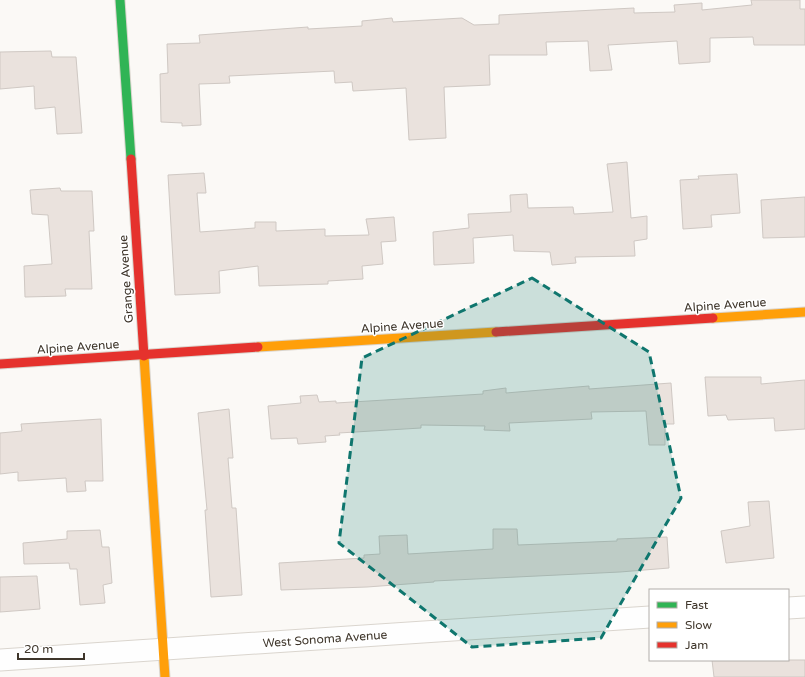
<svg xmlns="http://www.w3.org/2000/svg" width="805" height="677" font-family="'Varela Round',sans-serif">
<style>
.building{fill:#eae2dd;stroke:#cfc8c3}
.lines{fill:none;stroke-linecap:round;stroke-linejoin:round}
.street-casing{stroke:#dad5ce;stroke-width:23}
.fast-casing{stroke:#dad5ce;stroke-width:11}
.slow-casing{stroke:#dad5ce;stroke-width:11}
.jam-casing{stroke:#dad5ce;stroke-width:11}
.street{stroke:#fefefe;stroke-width:21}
.fast{stroke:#30b455;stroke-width:9}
.slow{stroke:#ff9f0a;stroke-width:9}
.jam{stroke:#e5322d;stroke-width:9}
.marked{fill:#0f766e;fill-opacity:0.2;stroke:#0f766e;stroke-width:3;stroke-dasharray:8 5;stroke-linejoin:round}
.labels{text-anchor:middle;stroke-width:3;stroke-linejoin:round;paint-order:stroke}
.street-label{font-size:12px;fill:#3e352a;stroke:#fff}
</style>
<rect width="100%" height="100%" fill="#fbf9f6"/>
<g class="building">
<polygon points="751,0 800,0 800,9 805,9 805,45 754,45 753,37 710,38 710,62 679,64 677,41 608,45 612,70 590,71 588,41 546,42 547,55 489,55 490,85 444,87 446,138 409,140 406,88 353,91 352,82 335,83 334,71 229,76 230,83 199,84 201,125 182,126 182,123 161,122 160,74 168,73 167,44 200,43 199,35 308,27 308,29 362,26 362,21 392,18 393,22 462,18 474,25 499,24 499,15 634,8 634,13 675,12 674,5 702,3 702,10 752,5"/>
<polygon points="51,51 52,57 76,57 82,133 57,134 55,107 35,109 34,86 0,89 0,52"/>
<polygon points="627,162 631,218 647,216 647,239 634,241 635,256 575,257 576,263 552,265 550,252 514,251 513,235 473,238 474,263 434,265 433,232 469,228 468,214 511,212 510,195 527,194 528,208 573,207 574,214 613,212 607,164"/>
<polygon points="204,173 206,193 197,193 200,232 255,228 255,222 276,222 276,231 325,229 325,236 369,235 366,219 394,217 396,241 381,242 383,264 362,266 363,279 328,281 328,284 259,286 258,266 219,271 220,293 175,295 168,175"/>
<polygon points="737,174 740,213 711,215 712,227 683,229 680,180 699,179 698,176"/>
<polygon points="60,188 61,191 92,191 94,231 89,231 92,289 65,289 66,296 25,297 24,266 52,264 48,215 32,214 30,190"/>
<polygon points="805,197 805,237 763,238 761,200"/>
<polygon points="705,377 761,377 761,384 805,380 805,429 775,431 774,418 728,420 726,415 708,416"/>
<polygon points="671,383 674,424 665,424 665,445 649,445 646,411 591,412 592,419 509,423 510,431 484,430 485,426 421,425 421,428 339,433 340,435 325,436 326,442 298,444 297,438 271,439 268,406 301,403 300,396 317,395 319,402 336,401 336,403 483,394 483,391 506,388 506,393 589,386 589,389"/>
<polygon points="229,409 233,458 228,458 232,508 236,508 242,595 211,597 205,510 207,510 198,413"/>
<polygon points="101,419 103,481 85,481 86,491 67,492 66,478 18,481 18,472 0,474 0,433 22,431 21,424"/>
<polygon points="769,501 774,558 726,563 721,531 750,526 748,502"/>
<polygon points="493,529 517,529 518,545 617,541 617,539 667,537 669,568 620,572 434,581 434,582 367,587 281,590 279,563 364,558 364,555 380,554 379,536 407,535 408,554 493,549"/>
<polygon points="100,530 102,547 109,547 112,583 103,585 105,603 80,605 77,569 70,569 69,563 24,564 23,543 67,539 67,531"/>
<polygon points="37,576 40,609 0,612 0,577"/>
<polygon points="712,660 805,660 805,677 714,677"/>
</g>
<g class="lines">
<g class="street-casing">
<g id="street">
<polyline points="788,608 805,607"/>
<polyline points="0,660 650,617"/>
</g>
</g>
<g class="fast-casing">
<polyline id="fast" points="120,0 131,159"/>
</g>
<g class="slow-casing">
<g id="slow">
<polyline points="713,318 805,312"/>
<polyline points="258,347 496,332"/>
<polyline points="144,356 165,677"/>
</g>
</g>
<g class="jam-casing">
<g id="jam">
<polyline points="131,159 144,356"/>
<polyline points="496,332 713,318"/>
<polyline points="0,364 258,347"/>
</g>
</g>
<use href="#street" class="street"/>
<use href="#fast" class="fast"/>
<use href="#slow" class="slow"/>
<use href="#jam" class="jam"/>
</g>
<path class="marked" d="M532 278 649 352 681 498 601 638 472 647 339 543 362 358Z"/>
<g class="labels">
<g class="street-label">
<text transform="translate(126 279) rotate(-94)" y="4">Grange Avenue</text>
<text transform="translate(725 305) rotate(-4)" y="4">Alpine Avenue</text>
<text transform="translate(402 326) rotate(-4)" y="4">Alpine Avenue</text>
<text transform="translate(78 347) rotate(-4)" y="4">Alpine Avenue</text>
<text transform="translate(325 639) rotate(-4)" y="4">West Sonoma Avenue</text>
</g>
</g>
<rect x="649" y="589" width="140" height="72" fill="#ffffff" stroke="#b2aeaa"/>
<rect x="657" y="602" width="20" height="6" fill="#30b455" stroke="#b2aeaa"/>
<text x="685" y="609" font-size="12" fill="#3e352a">Fast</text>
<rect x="657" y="622" width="20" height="6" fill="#ff9f0a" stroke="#b2aeaa"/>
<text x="685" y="629" font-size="12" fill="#3e352a">Slow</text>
<rect x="657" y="642" width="20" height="6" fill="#e5322d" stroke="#b2aeaa"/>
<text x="685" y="649" font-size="12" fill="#3e352a">Jam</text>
<path d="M18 653v6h66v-6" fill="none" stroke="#3e352a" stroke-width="2"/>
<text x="24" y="653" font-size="12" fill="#3e352a" stroke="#ffffff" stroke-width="3" paint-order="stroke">20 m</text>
</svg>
